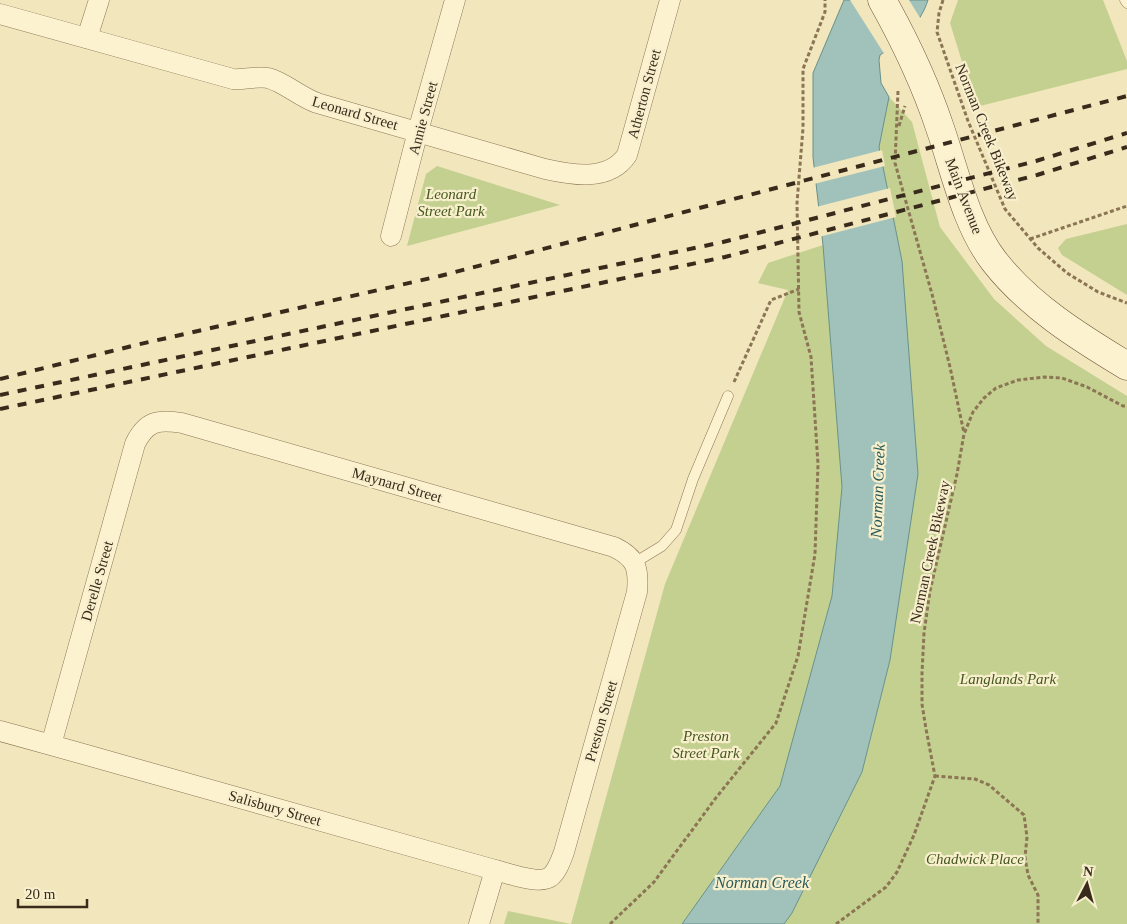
<svg xmlns="http://www.w3.org/2000/svg" width="1127" height="924" font-family="'Times New Roman',serif">
<style>
.green{fill:#c4d090}
.water{fill:#a1c2bb;stroke:#67918a}
.pier{fill:#f2e6bd}
.lines{fill:none;stroke-linecap:round;stroke-linejoin:round}
.lane-casing{stroke:#8b7554;stroke-width:11}
.street-casing{stroke:#8b7554;stroke-width:21}
.secondary-casing{stroke:#6d5638;stroke-width:29}
.path{stroke:#8b7554;stroke-width:3;stroke-dasharray:4 2.5;stroke-linecap:butt}
.lane{stroke:#fcf2d0;stroke-width:10}
.street{stroke:#fcf2d0;stroke-width:20}
.secondary{stroke:#fcf2d0;stroke-width:28}
.rail{stroke:#392b1b;stroke-width:4;stroke-dasharray:9 9;stroke-linecap:butt}
.labels{text-anchor:middle;stroke-width:4.5;stroke-linejoin:round;paint-order:stroke}
.street-label{font-size:15px;fill:#392b1b;stroke:#f8efcd}
.park-label{font-size:15px;font-style:italic;fill:#45571f;stroke:#f8efcd}
.water-label{font-size:16px;font-style:italic;fill:#285a5a;stroke:#f8efcd}
</style>
<rect width="100%" height="100%" fill="#f2e6bd"/>
<g class="green">
<polygon points="958,0 1103,0 1127,61 1127,69 976,107 950,23"/>
<polygon points="889,97 912,122 940,227 994,299 1046,346 1127,396 1127,924 784,924 792,913 862,772 890,660 902,261 879,147"/>
<polygon points="437,166 560,205 407,246 426,174"/>
<polygon points="1127,224 1127,295 1062,255 1058,248 1066,239"/>
<polygon points="823,245 842,487 832,596 780,786 682,924 504,924 508,911 571,924 665,584 788,290 758,283 768,263"/>
</g>
<path class="water" d="M844 0H928C920 25 901 41 880 55L879 60 881 83 889 97 879 147 902 261 918 474 890 660 862 772 792 913 784 924H682L780 786 832 596 842 487 823 245 813 157V73Z"/>
<g class="pier">
<polygon points="850,0 909,0 922,21 907,39 885,55"/>
<polygon points="882,150 885,166 814,184 812,168"/>
<polygon points="890,188 896,217 819,237 816,207"/>
</g>
<g class="lines">
<g class="lane-casing">
<g id="lane">
<polyline points="1125,0 1127,3"/>
<polyline points="634,563 662,546 676,530 693,479 728,396"/>
</g>
</g>
<g class="street-casing">
<g id="street">
<path d="M0 14 233 79C244 80 257 76 268 78 284 82 300 97 317 103L545 169C572 175 609 182 627 155L670 0"/>
<polyline points="87,38 99,0"/>
<polyline points="391,236 418,131 455,0"/>
<path d="M0 731 51 745 495 870C508 873 538 885 550 877 557 872 561 860 564 852L637 592C639 569 637 558 614 547L182 423C158 419 146 421 135 444L51 745"/>
<polyline points="479,924 495,870"/>
</g>
</g>
<g class="secondary-casing">
<path id="secondary" d="M882 0C905 41 925 83 940 128 955 171 966 225 994 261 1029 306 1079 337 1127 366"/>
</g>
<g class="path">
<polyline points="943,0 939,13 937,32 968,121 1005,209 1038,248 1067,273 1098,292 1127,303"/>
<polyline points="898,91 895,163 932,294 950,367 964,433"/>
<polyline points="899,126 905,106"/>
<polyline points="1030,239 1127,206"/>
<polyline points="734,382 771,300 799,289"/>
<polyline points="935,776 975,779 989,785 1024,815 1027,837 1025,857 1028,875 1038,895 1038,924"/>
<polyline points="610,924 654,882 715,799 776,723 798,656 815,554 818,464 811,357 799,312 797,203 803,128 803,69 825,12 825,0"/>
<polyline points="836,924 886,887 897,872 914,835 935,776 926,729 922,704 922,673 924,633 930,591 957,474 964,434 973,412 984,398 996,388 1018,380 1044,377 1062,378 1087,387 1123,406 1127,406"/>
</g>
<use href="#lane" class="lane"/>
<use href="#street" class="street"/>
<use href="#secondary" class="secondary"/>
<g class="rail">
<polyline points="0,379 136,345 440,276 1127,96"/>
<polyline points="0,395 723,242 1036,161 1127,133"/>
<polyline points="0,409 725,257 1037,175 1127,147"/>
</g>
</g>
<g class="labels">
<g class="street-label">
<text transform="translate(644 94) rotate(-75)" y="5">Atherton Street</text>
<text transform="translate(355 113) rotate(16)" y="5">Leonard Street</text>
<text transform="translate(423 118) rotate(-75)" y="5">Annie Street</text>
<text transform="translate(987 132) rotate(68)" y="5">Norman Creek Bikeway</text>
<text transform="translate(964 196) rotate(69)" y="5">Main Avenue</text>
<text transform="translate(397 485) rotate(16)" y="5">Maynard Street</text>
<text transform="translate(930 552) rotate(-78)" y="5">Norman Creek Bikeway</text>
<text transform="translate(97 581) rotate(-74)" y="5">Derelle Street</text>
<text transform="translate(601 721) rotate(-74)" y="5">Preston Street</text>
<text transform="translate(275 808) rotate(16)" y="5">Salisbury Street</text>
</g>
<g class="park-label">
<text x="451" y="199">Leonard<tspan x="451" dy="17">Street Park</tspan></text>
<text x="1008" y="684">Langlands Park</text>
<text x="706" y="741">Preston<tspan x="706" dy="17">Street Park</tspan></text>
<text x="975" y="864">Chadwick Place</text>
</g>
<g class="water-label">
<text transform="translate(877 491) rotate(-88)" y="6">Norman Creek</text>
<text x="762" y="888">Norman Creek</text>
</g>
</g>
<g transform="translate(1087 884) rotate(6)" stroke="#f8efcd" stroke-width="4" paint-order="stroke">
<path d="M0-4L9 19L0 12L-9 19Z" fill="#392b1b"/>
<text y="-8" font-size="14" font-weight="bold" text-anchor="middle" fill="#392b1b">N</text>
</g>
<path d="M18 899v8h69v-8" fill="none" stroke="#392b1b" stroke-width="2.5"/>
<text x="25" y="899" font-size="15" fill="#392b1b" stroke="#f8efcd" stroke-width="4" paint-order="stroke">20 m</text>
</svg>
